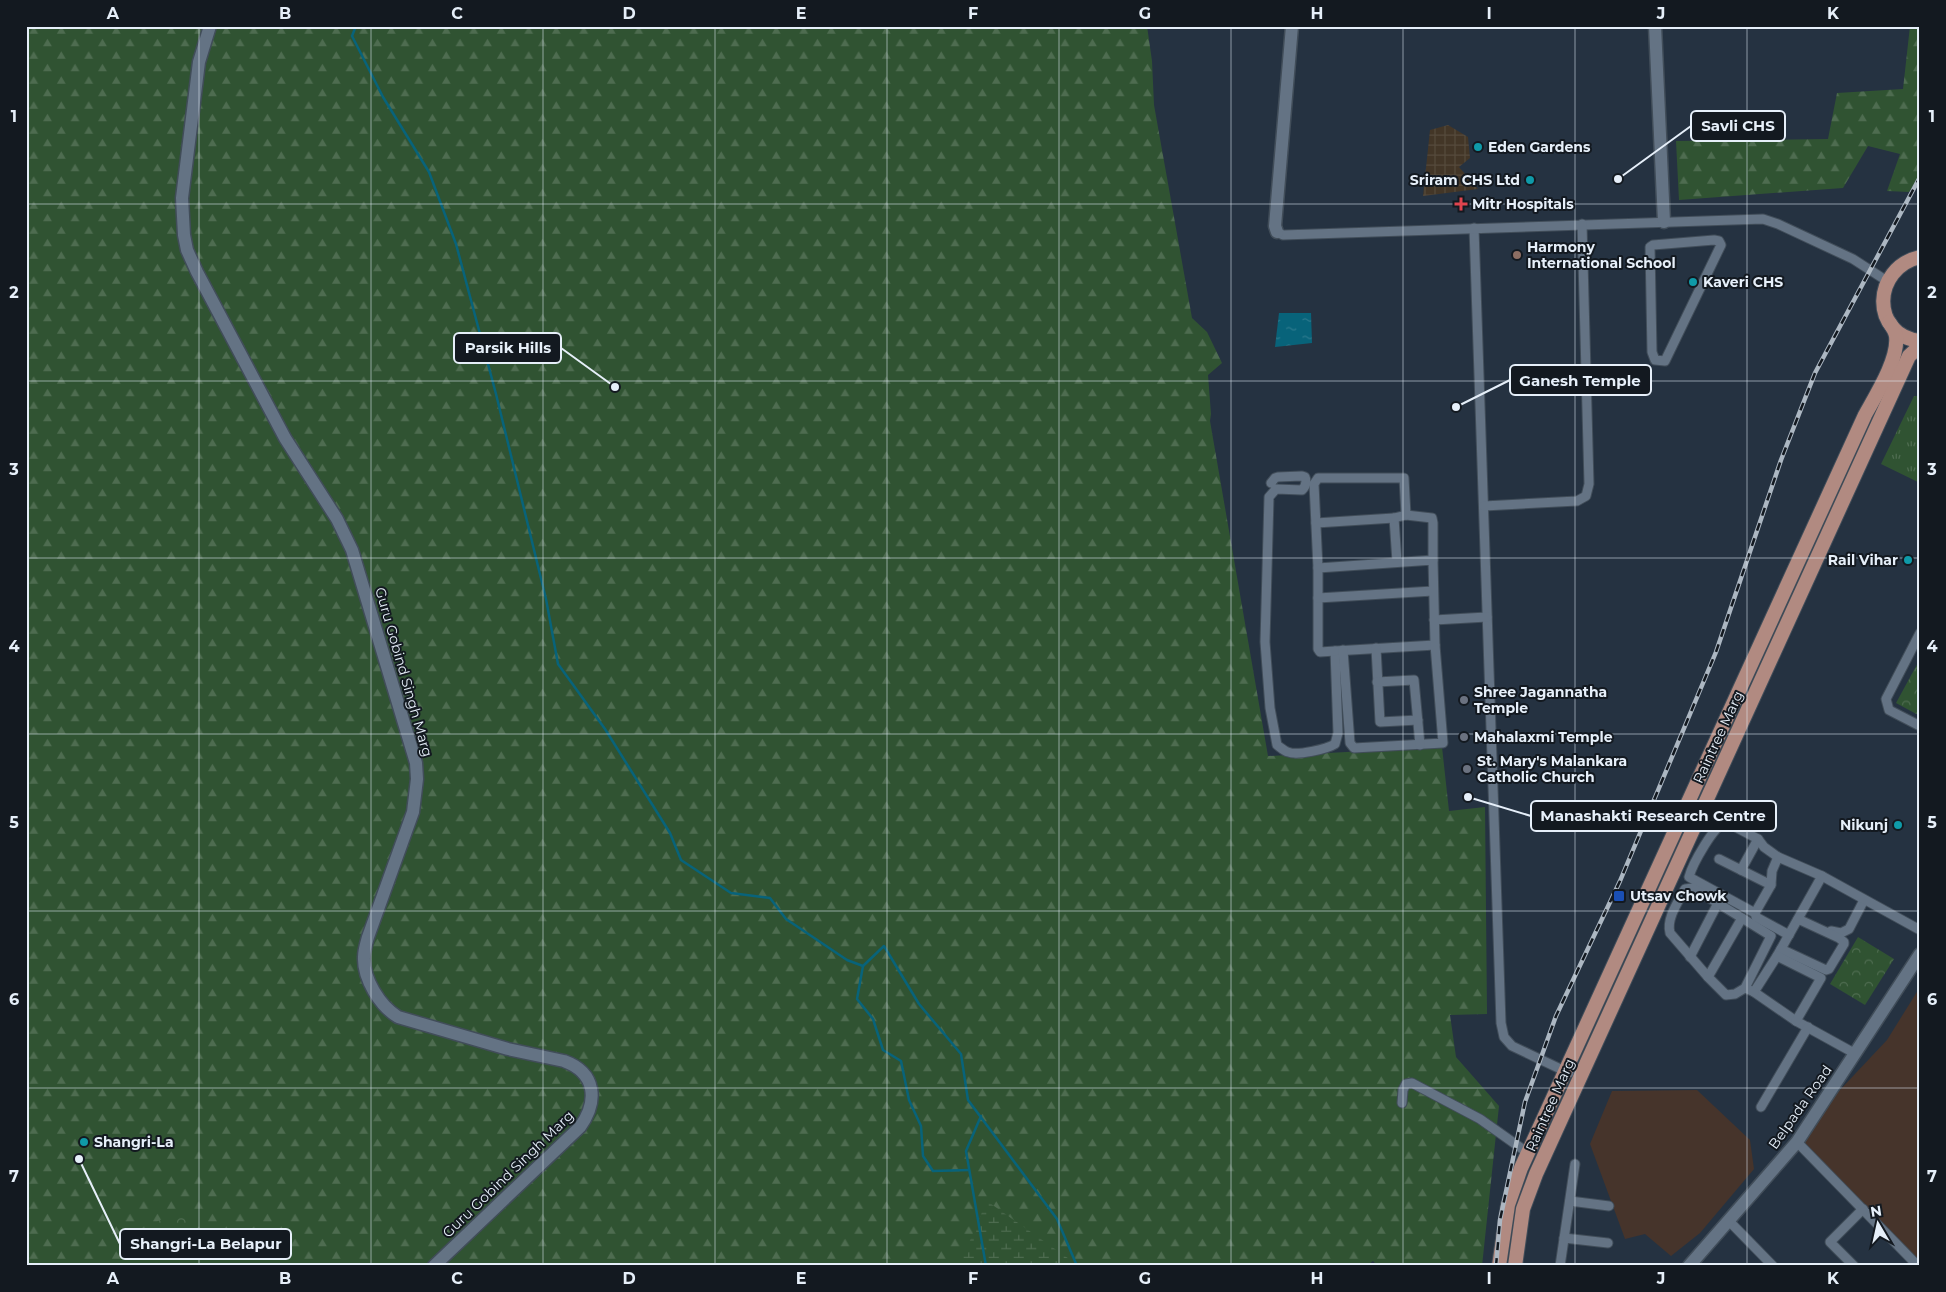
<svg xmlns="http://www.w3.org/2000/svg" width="1946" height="1292" font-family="Montserrat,sans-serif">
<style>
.industrial{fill:url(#industrial-grid)}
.education{fill:#46342b}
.grass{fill:url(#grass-tufts)}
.forest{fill:url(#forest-firs)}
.wetland{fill:url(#wetland-marsh)}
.park{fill:url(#park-crowns)}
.water{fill:url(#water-ripples)}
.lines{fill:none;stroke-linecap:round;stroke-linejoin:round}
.stream{stroke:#08637a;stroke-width:2.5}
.street-casing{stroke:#414d59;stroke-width:11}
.secondary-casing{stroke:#414d59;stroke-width:15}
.primary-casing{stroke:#414d59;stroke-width:16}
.street{stroke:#647384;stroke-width:9}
.secondary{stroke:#647384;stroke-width:12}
.primary{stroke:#b18a81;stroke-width:14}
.rail-casing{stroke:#acb7c2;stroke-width:4.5}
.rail{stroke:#131920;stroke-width:2.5;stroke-dasharray:8;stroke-linecap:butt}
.grid{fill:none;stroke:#e6eff9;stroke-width:1;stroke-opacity:0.55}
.culture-dot{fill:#0f9aa8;stroke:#131920;stroke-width:2}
.health-dot{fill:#e0444e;stroke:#131920;stroke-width:2}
.education-dot{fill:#8d6e63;stroke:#131920;stroke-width:2}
.worship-dot{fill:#6b7280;stroke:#131920;stroke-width:2}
.transit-dot{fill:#1a4fb4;stroke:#131920;stroke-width:2}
.labels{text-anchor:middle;stroke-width:4;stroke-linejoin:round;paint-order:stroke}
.poi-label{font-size:14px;font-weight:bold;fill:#e6eff9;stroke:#131920;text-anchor:start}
.street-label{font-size:14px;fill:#e6eff9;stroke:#131920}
.leader{fill:none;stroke:#e6eff9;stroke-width:2}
.callout-dot{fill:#e6eff9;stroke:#131920;stroke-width:2}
.callout{fill:#131920;stroke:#e6eff9;stroke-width:2}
.callout-label{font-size:15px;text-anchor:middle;font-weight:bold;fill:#e6eff9}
.neatline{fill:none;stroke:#e6eff9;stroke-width:2}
.grid-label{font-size:16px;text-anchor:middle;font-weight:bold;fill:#e6eff9}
</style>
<defs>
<pattern id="industrial-grid" width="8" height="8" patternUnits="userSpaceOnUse" patternTransform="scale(1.25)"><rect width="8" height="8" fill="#433627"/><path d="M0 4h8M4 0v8" fill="none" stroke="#554a3c"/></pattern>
<pattern id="grass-tufts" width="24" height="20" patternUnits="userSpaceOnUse" patternTransform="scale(1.25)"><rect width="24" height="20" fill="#305332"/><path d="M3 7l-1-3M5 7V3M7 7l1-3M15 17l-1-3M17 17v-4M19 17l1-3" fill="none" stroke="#4e6c50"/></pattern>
<pattern id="forest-firs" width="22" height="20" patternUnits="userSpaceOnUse" patternTransform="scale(1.25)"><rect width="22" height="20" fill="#305332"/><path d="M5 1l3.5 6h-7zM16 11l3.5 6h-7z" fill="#4e6c50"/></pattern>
<pattern id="wetland-marsh" width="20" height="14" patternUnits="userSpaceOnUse" patternTransform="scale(1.25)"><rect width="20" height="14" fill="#305332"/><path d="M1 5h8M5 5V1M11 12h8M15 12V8" fill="none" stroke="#4e6c50"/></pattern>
<pattern id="park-crowns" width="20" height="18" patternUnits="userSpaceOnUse" patternTransform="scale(1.25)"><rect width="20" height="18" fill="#305332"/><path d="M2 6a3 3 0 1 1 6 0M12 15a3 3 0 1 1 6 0" fill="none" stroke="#4e6c50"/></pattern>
<pattern id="water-ripples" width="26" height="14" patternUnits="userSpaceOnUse" patternTransform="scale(1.25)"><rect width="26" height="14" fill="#08637a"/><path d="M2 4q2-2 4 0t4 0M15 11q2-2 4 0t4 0" fill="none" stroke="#2c7a8e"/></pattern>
</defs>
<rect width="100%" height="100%" fill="#253241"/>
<polygon class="industrial" points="1448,125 1468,137 1470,158 1459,167 1478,189 1423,196 1430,130"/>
<g class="education">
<polygon points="1920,987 1920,1263 1790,1143 1887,1040"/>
<polygon points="1697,1090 1750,1140 1754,1169 1700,1233 1671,1256 1645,1234 1625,1239 1590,1144 1612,1091"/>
</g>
<polygon class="grass" points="1914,396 1920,396 1920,483 1881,464"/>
<g class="forest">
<polygon points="26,26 1147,26 1152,61 1154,105 1192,318 1207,332 1222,363 1208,375 1211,414 1210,421 1268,756 1442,747 1449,811 1485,807 1487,1014 1450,1015 1456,1057 1499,1106 1482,1266 1378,1266 1373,1261 1366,1266 26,1266"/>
<polygon points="1910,26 1920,26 1920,174 1909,192 1887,191 1900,154 1868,146 1843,188 1679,200 1676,141 1828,139 1837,93 1903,89"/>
</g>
<polygon class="wetland" points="987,1201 1079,1266 959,1266"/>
<g class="park">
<polygon points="1920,659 1920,716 1896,703"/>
<polygon points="1858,937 1894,959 1865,1005 1830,984"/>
<polygon points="185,1207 203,1252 175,1266 156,1266 145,1228"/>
</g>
<polygon class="water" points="1279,313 1311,313 1312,343 1275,347"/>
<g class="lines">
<g class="stream">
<polyline points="356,26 352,36 383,97 429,172 456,244 496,394 546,599 558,664 605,729 670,833 681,860 731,893 770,898 786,919 847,960 863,966 884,946 919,1004 961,1054 968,1100 1057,1219 1077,1266"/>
<polyline points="863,966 857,999 873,1019 883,1050 901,1061 909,1100 921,1126 923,1156 933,1171 969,1170"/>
<polyline points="981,1116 966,1151 986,1266"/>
</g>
<g class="street-casing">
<g id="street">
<polyline points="1474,228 1501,1023 1504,1037 1512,1046 1569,1073"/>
<polyline points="1277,232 1283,235 1763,219 1778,224 1853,259 1887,281"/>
<polygon points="1714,240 1719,241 1721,245 1665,361 1655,360 1652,352 1650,247 1653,245"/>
<path d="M1271 483 1275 478 1278 477 1302 476 1305 477C1307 482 1306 486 1302 490L1276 489 1269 497 1265 642 1270 708 1277 745C1280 747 1284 751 1288 752 1297 756 1327 749 1335 744L1338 733 1335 651 1435 645"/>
<polyline points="1484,506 1577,501 1586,496 1589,484 1582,224"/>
<polyline points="1394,518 1397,562"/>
<polyline points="1316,523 1394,518 1406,515 1432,518 1433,523 1433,560"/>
<polyline points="1318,568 1314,484 1318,478 1404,478 1406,515"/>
<polyline points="1318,598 1318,649 1320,652 1335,651"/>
<polyline points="1434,620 1487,617"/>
<polyline points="1920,633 1886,699 1889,710 1920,726"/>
<polyline points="1376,648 1380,722 1418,720"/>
<polyline points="1343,650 1350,743 1354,748 1443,743 1435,645 1433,560 1318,568 1318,598 1433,591"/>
<polyline points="1377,682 1414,680 1420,745"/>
<polyline points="1719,859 1771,885"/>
<polyline points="1741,870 1758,839"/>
<polyline points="1822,876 1777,956 1754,992 1796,1021 1854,1053"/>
<polyline points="1755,913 1771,885 1772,871 1778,857"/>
<polyline points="1831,931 1841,933 1849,929 1864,900"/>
<path d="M1789 935 1756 917 1755 913 1689 877C1692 865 1715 823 1726 822L1758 839 1764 847 1778 857 1822 876 1920 930"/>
<polyline points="1781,949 1826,970 1829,969 1844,944 1844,942 1839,938 1798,919"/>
<polyline points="1777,956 1821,978 1796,1021"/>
<polyline points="1690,957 1718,903"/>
<path d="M1708 977 1670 933C1666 919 1678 902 1685 889L1693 888 1742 918"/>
<polyline points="1745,988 1771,936 1742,918 1708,977 1726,995 1735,994 1745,988 1754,992"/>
<polyline points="1402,1103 1403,1090 1406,1084 1412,1083 1480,1119 1528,1153"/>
<polyline points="1761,1107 1808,1027"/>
<polyline points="1797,1142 1918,1266"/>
<polyline points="1570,1201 1609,1206"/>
<polyline points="1729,1221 1773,1266"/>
<polyline points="1564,1238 1608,1243"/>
<polyline points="1560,1266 1575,1164"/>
<polyline points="1854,1266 1830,1242 1863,1209"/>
</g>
</g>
<g class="secondary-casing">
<g id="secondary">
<path d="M210 26 199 62 182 198 184 235 187 250 197 272 285 438 337 519 352 550 416 763 417 779 413 812 368 937C366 944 364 950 364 957 363 979 380 1006 398 1017L508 1049 564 1061C597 1073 598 1102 580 1127L434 1266"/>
<polyline points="1655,26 1664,222"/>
<polyline points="1277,232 1275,226 1292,26"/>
<polyline points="1689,1266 1797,1142 1920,954"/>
</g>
</g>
<g class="primary-casing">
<g id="primary">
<path d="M1920 257C1872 268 1870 335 1920 341"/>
<path d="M1499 1266 1508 1205 1521 1168 1865 415C1876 395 1899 359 1896 336 1895 331 1892 326 1889 322"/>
<polyline points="1515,1266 1523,1209 1536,1174 1909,356 1920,346"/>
</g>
</g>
<use href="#street" class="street"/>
<use href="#secondary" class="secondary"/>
<use href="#primary" class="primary"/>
<g class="rail-casing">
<polyline id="rail" points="1496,1266 1500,1220 1525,1102 1556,1016 1620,881 1716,652 1781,460 1815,373 1920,177"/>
</g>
<use href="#rail" class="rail"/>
</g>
<path class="grid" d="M199 26V1266M371 26V1266M543 26V1266M715 26V1266M887 26V1266M1059 26V1266M1231 26V1266M1403 26V1266M1575 26V1266M1747 26V1266M26 204H1920M26 381H1920M26 558H1920M26 734H1920M26 911H1920M26 1088H1920"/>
<g class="culture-dot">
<circle cx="1478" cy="147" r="5"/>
<circle cx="1530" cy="180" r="5"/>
<circle cx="1693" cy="282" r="5"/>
<circle cx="1908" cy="560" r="5"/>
<circle cx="1898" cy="825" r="5"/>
<circle cx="84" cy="1142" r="5"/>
</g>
<path class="health-dot" d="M1458.5 196.5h5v5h5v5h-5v5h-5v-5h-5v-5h5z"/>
<circle class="education-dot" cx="1517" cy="255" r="5"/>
<g class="worship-dot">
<circle cx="1464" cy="700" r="5"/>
<circle cx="1464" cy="737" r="5"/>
<circle cx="1467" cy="769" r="5"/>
</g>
<rect class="transit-dot" x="1613" y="890" width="12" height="12" rx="2.5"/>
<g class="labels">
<g class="poi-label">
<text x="1488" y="152">Eden Gardens</text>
<text x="1520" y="185" text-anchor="end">Sriram CHS Ltd</text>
<text x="1472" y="209">Mitr Hospitals</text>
<text x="1527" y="252">Harmony<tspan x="1527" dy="16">International School</tspan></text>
<text x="1703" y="287">Kaveri CHS</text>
<text x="1898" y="565" text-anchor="end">Rail Vihar</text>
<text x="1474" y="697">Shree Jagannatha<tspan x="1474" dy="16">Temple</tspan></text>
<text x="1474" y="742">Mahalaxmi Temple</text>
<text x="1477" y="766">St. Mary's Malankara<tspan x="1477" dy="16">Catholic Church</tspan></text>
<text x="1888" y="830" text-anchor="end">Nikunj</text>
<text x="1630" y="901">Utsav Chowk</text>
<text x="94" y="1147">Shangri-La</text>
</g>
<g class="street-label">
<text transform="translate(404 672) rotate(74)" y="5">Guru Gobind Singh Marg</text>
<text transform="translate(1718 737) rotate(-65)" y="5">Raintree Marg</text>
<text transform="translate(1550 1105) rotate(-66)" y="5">Raintree Marg</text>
<text transform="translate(1800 1107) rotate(-55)" y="5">Belpada Road</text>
<text transform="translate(508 1174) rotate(-44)" y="5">Guru Gobind Singh Marg</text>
</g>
</g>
<path class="leader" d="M1618 179L1691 126M615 387L561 348M1456 407L1510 380M1468 797L1531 816M79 1159L120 1244"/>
<g class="callout-dot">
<circle cx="1618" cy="179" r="5"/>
<circle cx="615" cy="387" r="5"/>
<circle cx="1456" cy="407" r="5"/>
<circle cx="1468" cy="797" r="5"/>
<circle cx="79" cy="1159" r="5"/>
</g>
<g class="callout">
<rect x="1691" y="111" width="94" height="30" rx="5"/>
<rect x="454" y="333" width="107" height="30" rx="5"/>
<rect x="1510" y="365" width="141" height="30" rx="5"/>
<rect x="1531" y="801" width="245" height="30" rx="5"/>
<rect x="120" y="1229" width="171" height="30" rx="5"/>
</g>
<g class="callout-label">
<text x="1738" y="131">Savli CHS</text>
<text x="508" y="353">Parsik Hills</text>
<text x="1580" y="386">Ganesh Temple</text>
<text x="1653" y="821">Manashakti Research Centre</text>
<text x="206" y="1249">Shangri-La Belapur</text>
</g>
<rect width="1946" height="1292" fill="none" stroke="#131920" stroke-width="55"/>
<g transform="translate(1878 1224) rotate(351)" stroke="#131920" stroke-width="4" paint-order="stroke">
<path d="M0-4L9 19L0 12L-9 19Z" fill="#e6eff9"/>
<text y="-8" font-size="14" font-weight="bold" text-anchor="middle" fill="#e6eff9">N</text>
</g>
<rect x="28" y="28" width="1890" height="1236" class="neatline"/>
<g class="grid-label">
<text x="113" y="19">A</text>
<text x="285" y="19">B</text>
<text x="457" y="19">C</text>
<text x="629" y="19">D</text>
<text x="801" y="19">E</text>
<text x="973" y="19">F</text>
<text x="1145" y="19">G</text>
<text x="1317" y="19">H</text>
<text x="1489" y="19">I</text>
<text x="1661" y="19">J</text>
<text x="1833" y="19">K</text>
<text x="14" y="122">1</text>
<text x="1932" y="122">1</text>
<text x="14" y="298">2</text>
<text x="1932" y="298">2</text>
<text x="14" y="475">3</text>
<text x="1932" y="475">3</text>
<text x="14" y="652">4</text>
<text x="1932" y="652">4</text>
<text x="14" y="828">5</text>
<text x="1932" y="828">5</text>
<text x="14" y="1005">6</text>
<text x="1932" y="1005">6</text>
<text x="14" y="1182">7</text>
<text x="1932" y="1182">7</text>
<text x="113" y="1284">A</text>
<text x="285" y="1284">B</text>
<text x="457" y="1284">C</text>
<text x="629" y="1284">D</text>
<text x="801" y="1284">E</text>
<text x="973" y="1284">F</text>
<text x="1145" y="1284">G</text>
<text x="1317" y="1284">H</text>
<text x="1489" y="1284">I</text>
<text x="1661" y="1284">J</text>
<text x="1833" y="1284">K</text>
</g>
</svg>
